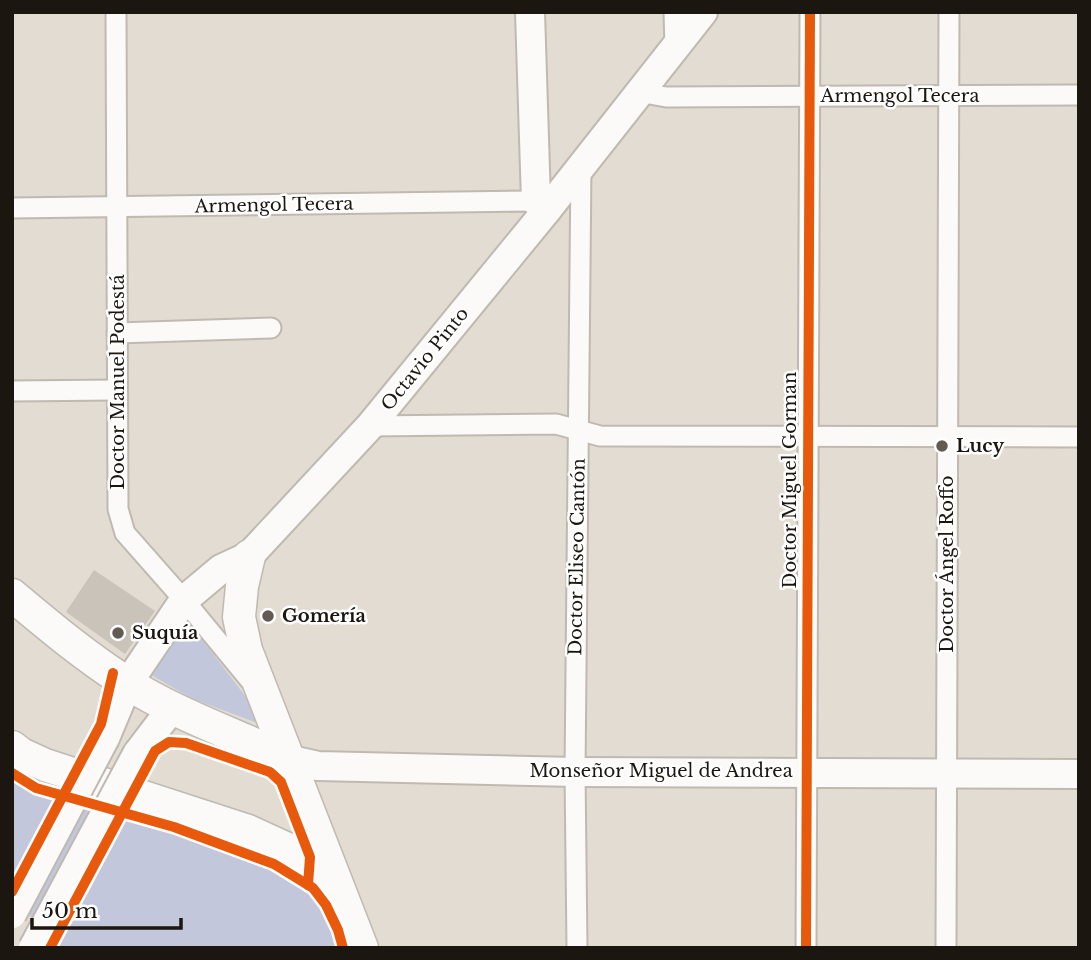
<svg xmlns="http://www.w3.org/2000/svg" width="1091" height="960" font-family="'Libre Baskerville',serif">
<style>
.green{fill:#c2c7db}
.building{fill:#c9c3ba}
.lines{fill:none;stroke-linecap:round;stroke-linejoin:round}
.street-casing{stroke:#bfb9b1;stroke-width:23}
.secondary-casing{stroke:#bfb9b1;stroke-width:32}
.primary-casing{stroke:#bfb9b1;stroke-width:35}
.street{stroke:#fbfaf8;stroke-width:19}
.secondary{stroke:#fbfaf8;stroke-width:28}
.primary{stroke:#fbfaf8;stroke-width:32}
.secondary-bridge-casing{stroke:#bfb9b1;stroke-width:32;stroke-linecap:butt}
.secondary-bridge{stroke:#fbfaf8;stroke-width:28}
.cycleway-casing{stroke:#fff;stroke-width:15}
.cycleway{stroke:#e8590c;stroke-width:10}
.poi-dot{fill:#615b53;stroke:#fff;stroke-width:2.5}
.labels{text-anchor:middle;stroke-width:5;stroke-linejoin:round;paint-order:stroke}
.street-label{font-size:18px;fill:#1b160f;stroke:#fff}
.poi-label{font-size:18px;font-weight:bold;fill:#1b160f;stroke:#fff;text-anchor:start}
</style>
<rect width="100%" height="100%" fill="#e3dcd2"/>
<g class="green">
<polygon points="185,617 252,705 260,724 193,699 146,672"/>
<polygon points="12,747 285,848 362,948 58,948 12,895"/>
</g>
<polygon class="building" points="94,570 155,611 125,654 66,612"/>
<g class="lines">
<g class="street-casing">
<g id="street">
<polyline points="116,12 118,509 125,533 184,600 249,679"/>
<polyline points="674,12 675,47"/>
<polyline points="639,92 666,97 1079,95"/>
<polyline points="12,208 536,201"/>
<polyline points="117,333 271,328"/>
<polyline points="12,391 117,390"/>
<polyline points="370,426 556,424 600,436 1079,437"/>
<polyline points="577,948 575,772 581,166"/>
<polyline points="806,948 810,12"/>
<polyline points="946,948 949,12"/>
</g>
</g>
<g class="secondary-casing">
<g id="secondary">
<polyline points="530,12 536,201 547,210"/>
<polyline points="105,738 128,683 184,600 221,569 249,556 370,426 547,210 703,12"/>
<polyline points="137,754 172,708"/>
<polyline points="287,759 318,766 575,772 1079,774"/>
</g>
</g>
<g class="primary-casing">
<g id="primary">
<polyline points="249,556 242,586 239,617 246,650 362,948"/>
<path d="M12 595C49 626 86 657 127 683 176 714 234 734 287 759"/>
<polyline points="12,747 21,754 45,765 248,831 285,848 306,864 335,894"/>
</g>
</g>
<use href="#street" class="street"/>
<use href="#secondary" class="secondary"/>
<use href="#primary" class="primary"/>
<g class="secondary-bridge-casing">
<g id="secondary-bridge">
<polyline points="12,914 105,738"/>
<polyline points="33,948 137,754"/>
</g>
</g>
<use href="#secondary-bridge" class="secondary-bridge"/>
<g class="cycleway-casing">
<g id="cycleway">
<polyline points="12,773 36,788 174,827 274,864 313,888 326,905 338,930 343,948"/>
<polyline points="12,892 101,724 113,673"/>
<polyline points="50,948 155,751 169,742 186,743 270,772 281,782 310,857 308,885"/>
<polyline points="806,948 810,12"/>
</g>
</g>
<use href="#cycleway" class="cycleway"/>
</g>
<g class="poi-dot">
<circle cx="942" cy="446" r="7"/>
<circle cx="268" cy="616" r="7"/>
<circle cx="118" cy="633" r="7"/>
</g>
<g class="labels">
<g class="street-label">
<text x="900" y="102">Armengol Tecera</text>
<text transform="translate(274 205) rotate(-1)" y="6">Armengol Tecera</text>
<text transform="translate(425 359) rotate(-51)" y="6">Octavio Pinto</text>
<text transform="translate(118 382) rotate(-90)" y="6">Doctor Manuel Podestá</text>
<text transform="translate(790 480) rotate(-90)" y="6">Doctor Miguel Gorman</text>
<text transform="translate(577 557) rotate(-89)" y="6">Doctor Eliseo Cantón</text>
<text transform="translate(947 564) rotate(-90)" y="6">Doctor Ángel Roffo</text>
<text x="661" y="777">Monseñor Miguel de Andrea</text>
</g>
<g class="poi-label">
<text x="956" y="452">Lucy</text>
<text x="282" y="622">Gomería</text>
<text x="132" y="639">Suquía</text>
</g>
</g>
<rect width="1091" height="960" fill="none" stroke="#1b160f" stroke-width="28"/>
<path d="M32 918v10h149v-10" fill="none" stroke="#1b160f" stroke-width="3.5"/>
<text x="42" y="918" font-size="21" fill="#1b160f" stroke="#ffffff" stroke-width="5" paint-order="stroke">50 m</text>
</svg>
